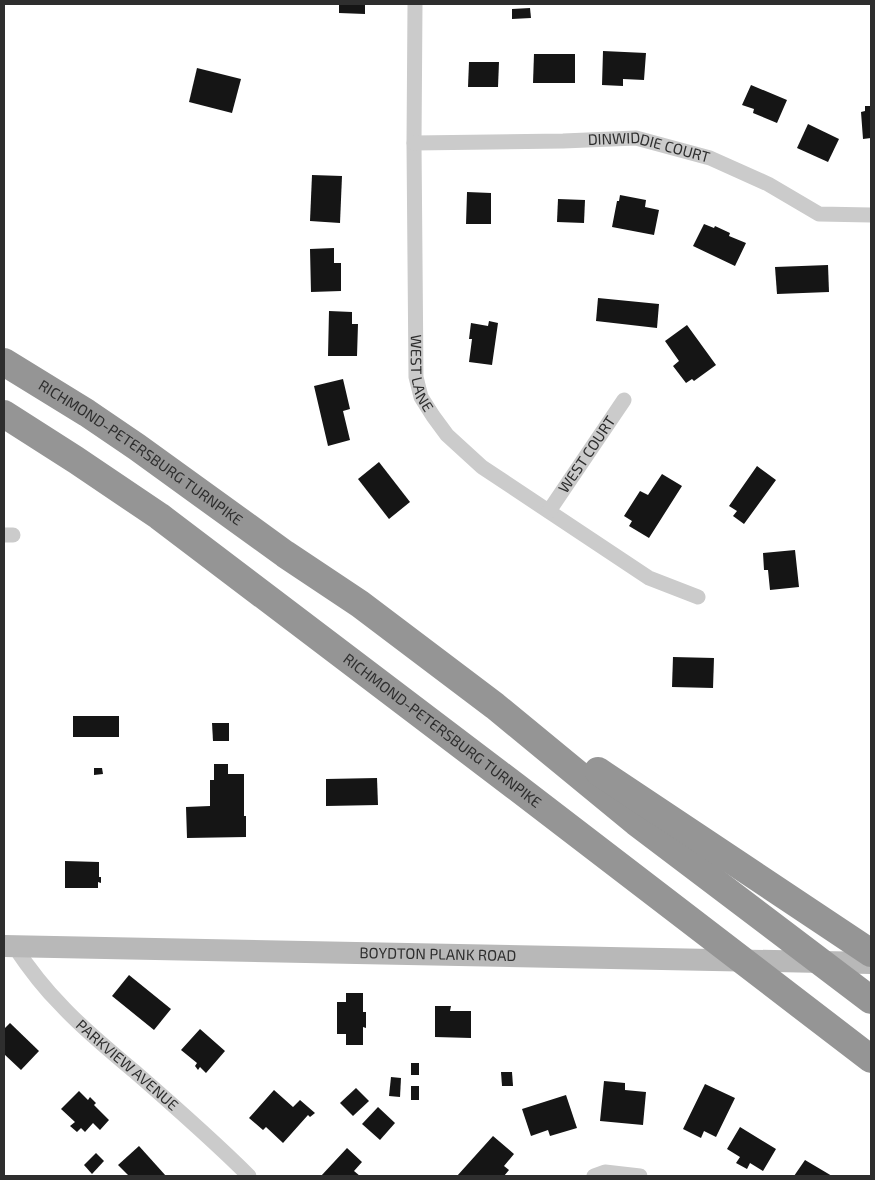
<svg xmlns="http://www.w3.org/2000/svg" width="875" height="1180" font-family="'Exo 2',sans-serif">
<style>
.building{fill:#151515}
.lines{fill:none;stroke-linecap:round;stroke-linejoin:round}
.minor{stroke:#cbcbcb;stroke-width:15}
.secondary{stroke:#b8b8b8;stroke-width:22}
.motorway{stroke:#959595;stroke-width:28}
.labels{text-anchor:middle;stroke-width:5;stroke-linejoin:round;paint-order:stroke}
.street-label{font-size:15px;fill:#2e2e2e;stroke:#fff}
</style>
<rect width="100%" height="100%" fill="#fff"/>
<g class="building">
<polygon points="339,4 365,4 365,14 339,13"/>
<polygon points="530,8 531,18 512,19 512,9"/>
<polygon points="603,51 646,53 644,80 623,79 623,86 602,85"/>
<polygon points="534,54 575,54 575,83 533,83"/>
<polygon points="469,62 499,62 498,87 468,87"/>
<polygon points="197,68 241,79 232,113 189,102"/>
<polygon points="751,85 787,100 777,123 753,113 754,109 742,105"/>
<polygon points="865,106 871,106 871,138 863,139 861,112 865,111"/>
<polygon points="808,124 839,139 828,162 797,148"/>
<polygon points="312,175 342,176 340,223 310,221"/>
<polygon points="467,192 491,193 491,224 466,224"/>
<polygon points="620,195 646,200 645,207 659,210 654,235 612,227 617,201 619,201"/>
<polygon points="558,199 585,200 584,223 557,222"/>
<polygon points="704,224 714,228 715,226 730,233 729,236 746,243 735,266 693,246"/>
<polygon points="334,248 334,263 341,263 341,291 311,292 310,249"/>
<polygon points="828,265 829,292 777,294 775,267"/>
<polygon points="598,298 659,304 657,328 596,321"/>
<polygon points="329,311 352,312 352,324 358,324 357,356 328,356"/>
<polygon points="489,321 498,323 492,365 469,362 472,339 469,339 471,323 488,326"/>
<polygon points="687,325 716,365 694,381 692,379 686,383 673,366 679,361 665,341"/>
<polygon points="343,379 350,409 343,411 350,440 328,446 314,386"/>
<polygon points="379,462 410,502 389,519 358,479"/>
<polygon points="757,466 776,480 744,524 733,516 737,511 729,506"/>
<polygon points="662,474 682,486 649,538 629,526 632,521 624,516 640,491 648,495"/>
<polygon points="795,550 799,587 770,590 768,570 764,570 763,553"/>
<polygon points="673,657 714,658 713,688 672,687"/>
<rect x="73" y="716" width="46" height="21"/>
<polygon points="212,723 229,723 229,741 213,741"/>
<polygon points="214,764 228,764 228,774 244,774 244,816 246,816 246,837 187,838 186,807 210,806 210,780 214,780"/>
<polygon points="94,768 102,768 103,774 94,775"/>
<polygon points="377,778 378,805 326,806 326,779"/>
<polygon points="65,861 99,862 99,877 101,877 101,883 98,882 98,888 65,888"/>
<polygon points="129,975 171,1009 154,1030 112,996"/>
<polygon points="346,993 363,993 363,1012 366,1012 366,1028 363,1027 363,1045 346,1045 346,1034 337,1034 337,1002 346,1002"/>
<polygon points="435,1006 451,1006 450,1011 471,1011 471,1038 435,1037"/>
<polygon points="10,1023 39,1051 21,1070 4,1054 4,1029"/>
<polygon points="200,1029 225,1051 206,1073 200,1067 198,1070 195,1066 197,1063 181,1050"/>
<rect x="411" y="1063" width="8" height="12"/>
<polygon points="501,1072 512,1072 513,1086 502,1086"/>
<polygon points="391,1077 401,1078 400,1097 389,1096"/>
<polygon points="604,1081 625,1083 625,1090 646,1092 643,1125 600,1121"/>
<polygon points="705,1084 735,1098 716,1137 704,1131 701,1138 683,1129"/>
<rect x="411" y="1086" width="8" height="14"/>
<polygon points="356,1088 369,1101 353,1116 340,1103"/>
<polygon points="274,1090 293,1107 300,1100 315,1113 310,1117 308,1115 283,1143 266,1127 263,1130 249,1118"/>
<polygon points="79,1091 88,1100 90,1097 96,1103 94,1105 109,1120 100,1130 93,1123 85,1132 81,1128 77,1132 70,1126 75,1122 61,1109"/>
<polygon points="566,1095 577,1128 550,1136 548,1130 531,1136 522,1109"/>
<polygon points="378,1107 395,1123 380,1140 362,1124"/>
<polygon points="740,1127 776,1149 763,1171 750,1163 747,1169 736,1163 740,1157 727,1149"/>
<polygon points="493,1136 514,1154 504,1166 509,1170 504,1176 457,1176"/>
<polygon points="139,1146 166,1176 129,1176 118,1165"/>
<polygon points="347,1148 362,1162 354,1171 360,1176 321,1176"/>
<polygon points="96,1153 104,1161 92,1174 84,1165"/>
<polygon points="805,1160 832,1176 794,1176"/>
</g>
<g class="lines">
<g class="minor">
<path id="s1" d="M415 4 414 143 416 377 421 397 433 416 447 435 482 467 649 578 698 597"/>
<path id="s2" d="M414 143 563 141 636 138 710 158 768 184 819 214 871 215"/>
<path id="s3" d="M549 511 624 400"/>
<polyline points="4,535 13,535"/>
<path id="s4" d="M14 946C28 967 43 987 61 1005 83 1029 109 1050 134 1071 173 1105 212 1139 249 1176"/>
<polyline points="594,1176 605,1172 640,1176"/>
</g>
<path class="secondary" id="s5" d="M4 946 871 963"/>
<g class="motorway">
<path id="s6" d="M4 362 87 413 137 447 285 554 360 604 495 706 636 822 871 1000"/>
<path id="s7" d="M4 414 76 460 159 516 515 786 871 1059"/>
<polyline points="598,771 871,953"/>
</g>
</g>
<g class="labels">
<g class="street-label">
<text dy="5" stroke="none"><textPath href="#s2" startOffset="236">DINWIDDIE COURT</textPath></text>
<text dy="5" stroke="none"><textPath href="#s1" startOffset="370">WEST LANE</textPath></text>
<text dy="5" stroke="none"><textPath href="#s6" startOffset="164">RICHMOND-PETERSBURG TURNPIKE</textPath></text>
<text dy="5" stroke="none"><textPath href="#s3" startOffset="68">WEST COURT</textPath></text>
<text dy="5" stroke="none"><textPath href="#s7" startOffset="541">RICHMOND-PETERSBURG TURNPIKE</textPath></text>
<text dy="5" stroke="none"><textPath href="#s5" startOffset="434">BOYDTON PLANK ROAD</textPath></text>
<text dy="5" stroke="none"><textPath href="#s4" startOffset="165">PARKVIEW AVENUE</textPath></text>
</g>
</g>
<rect width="875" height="1180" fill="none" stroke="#2e2e2e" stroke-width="10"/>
</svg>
